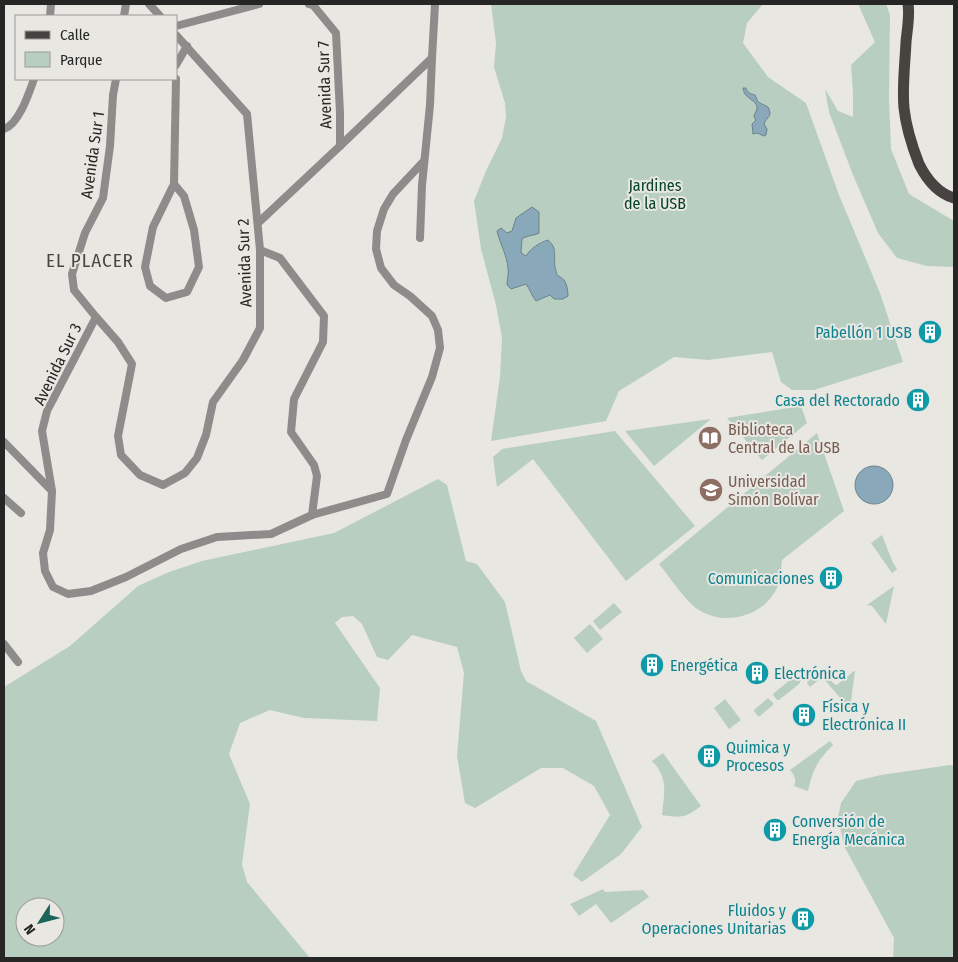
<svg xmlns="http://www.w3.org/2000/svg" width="958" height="962" font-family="'Fira Sans Condensed',sans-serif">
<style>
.green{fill:#b8cec1;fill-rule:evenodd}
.water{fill:#89a9ba;stroke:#6b828d}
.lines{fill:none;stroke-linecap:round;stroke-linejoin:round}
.street{stroke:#8e8c8a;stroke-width:8}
.primary{stroke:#464340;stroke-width:11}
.labels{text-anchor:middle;stroke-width:4;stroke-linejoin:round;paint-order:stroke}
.street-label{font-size:16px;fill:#262624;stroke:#e9e7e2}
.park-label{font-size:16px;fill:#05432a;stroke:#e9e7e2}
.culture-label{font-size:16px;fill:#0d838f;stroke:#e9e7e2;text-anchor:start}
.education-label{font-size:16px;fill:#785e54;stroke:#e9e7e2;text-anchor:start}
.quarter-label{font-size:19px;letter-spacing:1px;fill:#474642;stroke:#e9e7e2}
</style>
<rect width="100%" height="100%" fill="#e9e7e2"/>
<g class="green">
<polygon points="491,4 763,4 747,23 743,43 768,77 806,103 839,195 880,293 903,362 814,390 792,390 781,382 772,352 708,360 674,357 619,391 606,421 491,441 500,377 502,338 496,305 481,249 474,201 486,171 502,138 506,117 505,103 494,67 496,43"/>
<polygon points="858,4 886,4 890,15 889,97 891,149 909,194 954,221 954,267 927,266 897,258 878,233 853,175 829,112 825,89 838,111 853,117 853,93 851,65 875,42"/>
<polygon points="801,406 807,423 762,460 727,418"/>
<polygon points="711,419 654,466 625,431"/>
<polygon points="615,431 695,526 626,581 533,459 497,487 493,457 502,449"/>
<path d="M817 433 844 511 782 560C781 570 781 581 776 590 761 618 722 627 696 608 684 599 669 576 659 564Z"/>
<path d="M438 479 447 485 466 561 477 564 505 602 521 671 526 681 596 721 642 827 621 854 582 882 573 875 610 815 594 786 563 768H541L475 808 465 803 457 756 464 673 457 647 412 635 388 660 377 657 362 624 353 616 342 617 335 623 380 688 377 721 304 718 270 710 240 723 229 754 250 804 242 864 247 882 310 958H4V687L70 646 138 586 169 572 202 561 334 533ZM25 907H55V937H25Z"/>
<polygon points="882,535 893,563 897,569 892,573 871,543"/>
<polygon points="894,586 886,624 872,606 867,605"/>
<polygon points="614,603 622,612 600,630 593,621"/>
<polygon points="590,624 603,639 587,653 574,638"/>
<polygon points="818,671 822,671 824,672 834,684 837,685 854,671 855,671 850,709 822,677 810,687 807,683 808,680"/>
<polygon points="796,675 801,680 799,684 779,700 777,700 773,695 774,693"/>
<polygon points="768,698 773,703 773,705 760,716 758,716 754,711 754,710"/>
<polygon points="725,699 741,720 729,729 714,708"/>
<path d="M830 741 833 745C817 761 813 769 808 791L794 786C797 779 794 775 790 770Z"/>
<path d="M663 753 701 806C685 818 682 818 662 815 664 794 669 778 652 761Z"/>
<polygon points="950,765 954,766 954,958 893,958 894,938 844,846 838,817 841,803 856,781 881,775"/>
<polygon points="603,889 605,892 643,890 649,897 611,923 596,904 579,916 570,904"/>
</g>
<g class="water">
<path d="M743 88H746C747 92 750 94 755 95L758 102 768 107C773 117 767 116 764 124L767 129 766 135 764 136 757 133 753 134 752 124 756 120 754 117C754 114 756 112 757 109 758 102 750 100 747 96 744 94 744 92 743 88Z"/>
<path d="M532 207 539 212V233C534 236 527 235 522 239L521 253 526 256C531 248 539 243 548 240 559 249 552 259 556 271 557 277 560 276 564 280 567 284 568 291 568 296L563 299H554L550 295 536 301C531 295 530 289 526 284L511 289 507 285C507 279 509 273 508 268 507 255 500 244 497 231L501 228 507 233 512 231 516 218Z"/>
<circle cx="874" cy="485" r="19"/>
</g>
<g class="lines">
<g class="street">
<polyline points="149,4 160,16"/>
<polyline points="309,4 313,5 336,33 340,113 340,146"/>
<polyline points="50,16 51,4"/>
<polyline points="124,16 126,4"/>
<polyline points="176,26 259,4"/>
<polyline points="176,65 187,46"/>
<polyline points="116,79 113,95 110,146 103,198 85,233 72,274 74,290 96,317 118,342 132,364 118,436 121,455 140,475 163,485 185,473 197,458 206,435 213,402 243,360 260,328 260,250 247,114 176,35"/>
<path d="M4 129C19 124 29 93 34 79"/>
<polyline points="174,184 184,196 194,230 199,267 187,292 166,298 150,286 145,267 153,227 174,184 176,79"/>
<polyline points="258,223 340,146 432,58 435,4"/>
<polyline points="420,238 422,185 430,105 432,58"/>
<polyline points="96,317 47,411 42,431 52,491 50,530 43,553 45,571 53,587 68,594 91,591 126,577 181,549 217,537 271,534 312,515 317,476 314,465 291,432 294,399 323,342 324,316 280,258 260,250"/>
<polyline points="4,442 52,491"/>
<polyline points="4,498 21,513"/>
<polyline points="312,515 387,494 406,440 432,377 440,348 438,330 432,316 410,296 394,285 381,268 376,249 377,231 384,209 393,194 424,161"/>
<polyline points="4,644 18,662"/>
</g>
<path class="primary" d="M908 4C910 16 907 30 906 42 905 64 902 87 904 108 906 127 912 146 919 164 927 180 937 193 954 198"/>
</g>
<defs>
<g id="building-disc" transform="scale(1.25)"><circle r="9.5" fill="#0f9aa8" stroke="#e9e7e2"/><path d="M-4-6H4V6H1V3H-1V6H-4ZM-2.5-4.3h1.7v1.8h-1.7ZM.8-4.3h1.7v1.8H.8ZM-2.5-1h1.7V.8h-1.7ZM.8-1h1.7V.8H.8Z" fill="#fff"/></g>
<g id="library-disc" transform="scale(1.25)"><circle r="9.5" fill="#8d6e63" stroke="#e9e7e2"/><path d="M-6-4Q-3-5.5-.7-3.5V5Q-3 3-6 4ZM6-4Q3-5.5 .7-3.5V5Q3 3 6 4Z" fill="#fff"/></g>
<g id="university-disc" transform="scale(1.25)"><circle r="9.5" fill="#8d6e63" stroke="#e9e7e2"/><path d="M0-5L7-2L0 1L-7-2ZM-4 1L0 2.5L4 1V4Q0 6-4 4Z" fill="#fff"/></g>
</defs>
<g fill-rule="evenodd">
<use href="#building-disc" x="930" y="332"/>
<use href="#building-disc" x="918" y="400"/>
<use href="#library-disc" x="710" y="438"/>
<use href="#university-disc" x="711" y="490"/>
<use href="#building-disc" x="831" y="578"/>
<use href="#building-disc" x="652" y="665"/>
<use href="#building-disc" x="757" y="673"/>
<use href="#building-disc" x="804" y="715"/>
<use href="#building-disc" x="709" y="756"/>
<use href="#building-disc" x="775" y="830"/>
<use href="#building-disc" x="803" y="919"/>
</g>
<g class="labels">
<g class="street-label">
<text transform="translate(324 85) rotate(-92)" y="6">Avenida Sur 7</text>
<text transform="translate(92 155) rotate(-82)" y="6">Avenida Sur 1</text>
<text transform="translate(244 263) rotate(-92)" y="6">Avenida Sur 2</text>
<text transform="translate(57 364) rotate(-64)" y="6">Avenida Sur 3</text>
</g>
<g class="park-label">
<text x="655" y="191">Jardines<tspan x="655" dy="18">de la USB</tspan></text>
</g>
<g class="culture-label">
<text x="912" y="338" text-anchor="end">Pabellón 1 USB</text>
<text x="900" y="406" text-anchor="end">Casa del Rectorado</text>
<text x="814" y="584" text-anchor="end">Comunicaciones</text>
<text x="670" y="671">Energética</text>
<text x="774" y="679">Electrónica</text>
<text x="822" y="712">Física y<tspan x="822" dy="18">Electrónica II</tspan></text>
<text x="726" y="753">Quimica y<tspan x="726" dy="18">Procesos</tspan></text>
<text x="792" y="827">Conversión de<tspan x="792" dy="18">Energía Mecánica</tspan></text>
<text x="786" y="916" text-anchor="end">Fluidos y<tspan x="786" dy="18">Operaciones Unitarias</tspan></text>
</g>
<g class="education-label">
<text x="728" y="435">Biblioteca<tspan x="728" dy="18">Central de la USB</tspan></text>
<text x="728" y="487">Universidad<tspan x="728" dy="18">Simón Bolívar</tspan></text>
</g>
<g class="quarter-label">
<text x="90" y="267">EL PLACER</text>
</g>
</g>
<rect width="958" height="962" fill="none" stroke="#262624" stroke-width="10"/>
<rect x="15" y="15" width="162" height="65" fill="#e9e7e2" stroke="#9b9a96"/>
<rect x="25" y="31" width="25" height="8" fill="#464340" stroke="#9b9a96"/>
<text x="60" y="40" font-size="15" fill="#262624">Calle</text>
<rect x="25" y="52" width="25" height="15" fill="#b8cec1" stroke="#9b9a96"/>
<text x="60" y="65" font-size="15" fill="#262624">Parque</text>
<g transform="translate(40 922) rotate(234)"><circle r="24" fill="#e9e7e2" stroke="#9b9a96"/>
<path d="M0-4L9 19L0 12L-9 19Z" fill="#1c6459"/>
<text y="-8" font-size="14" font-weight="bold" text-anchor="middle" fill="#262624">N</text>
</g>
</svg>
